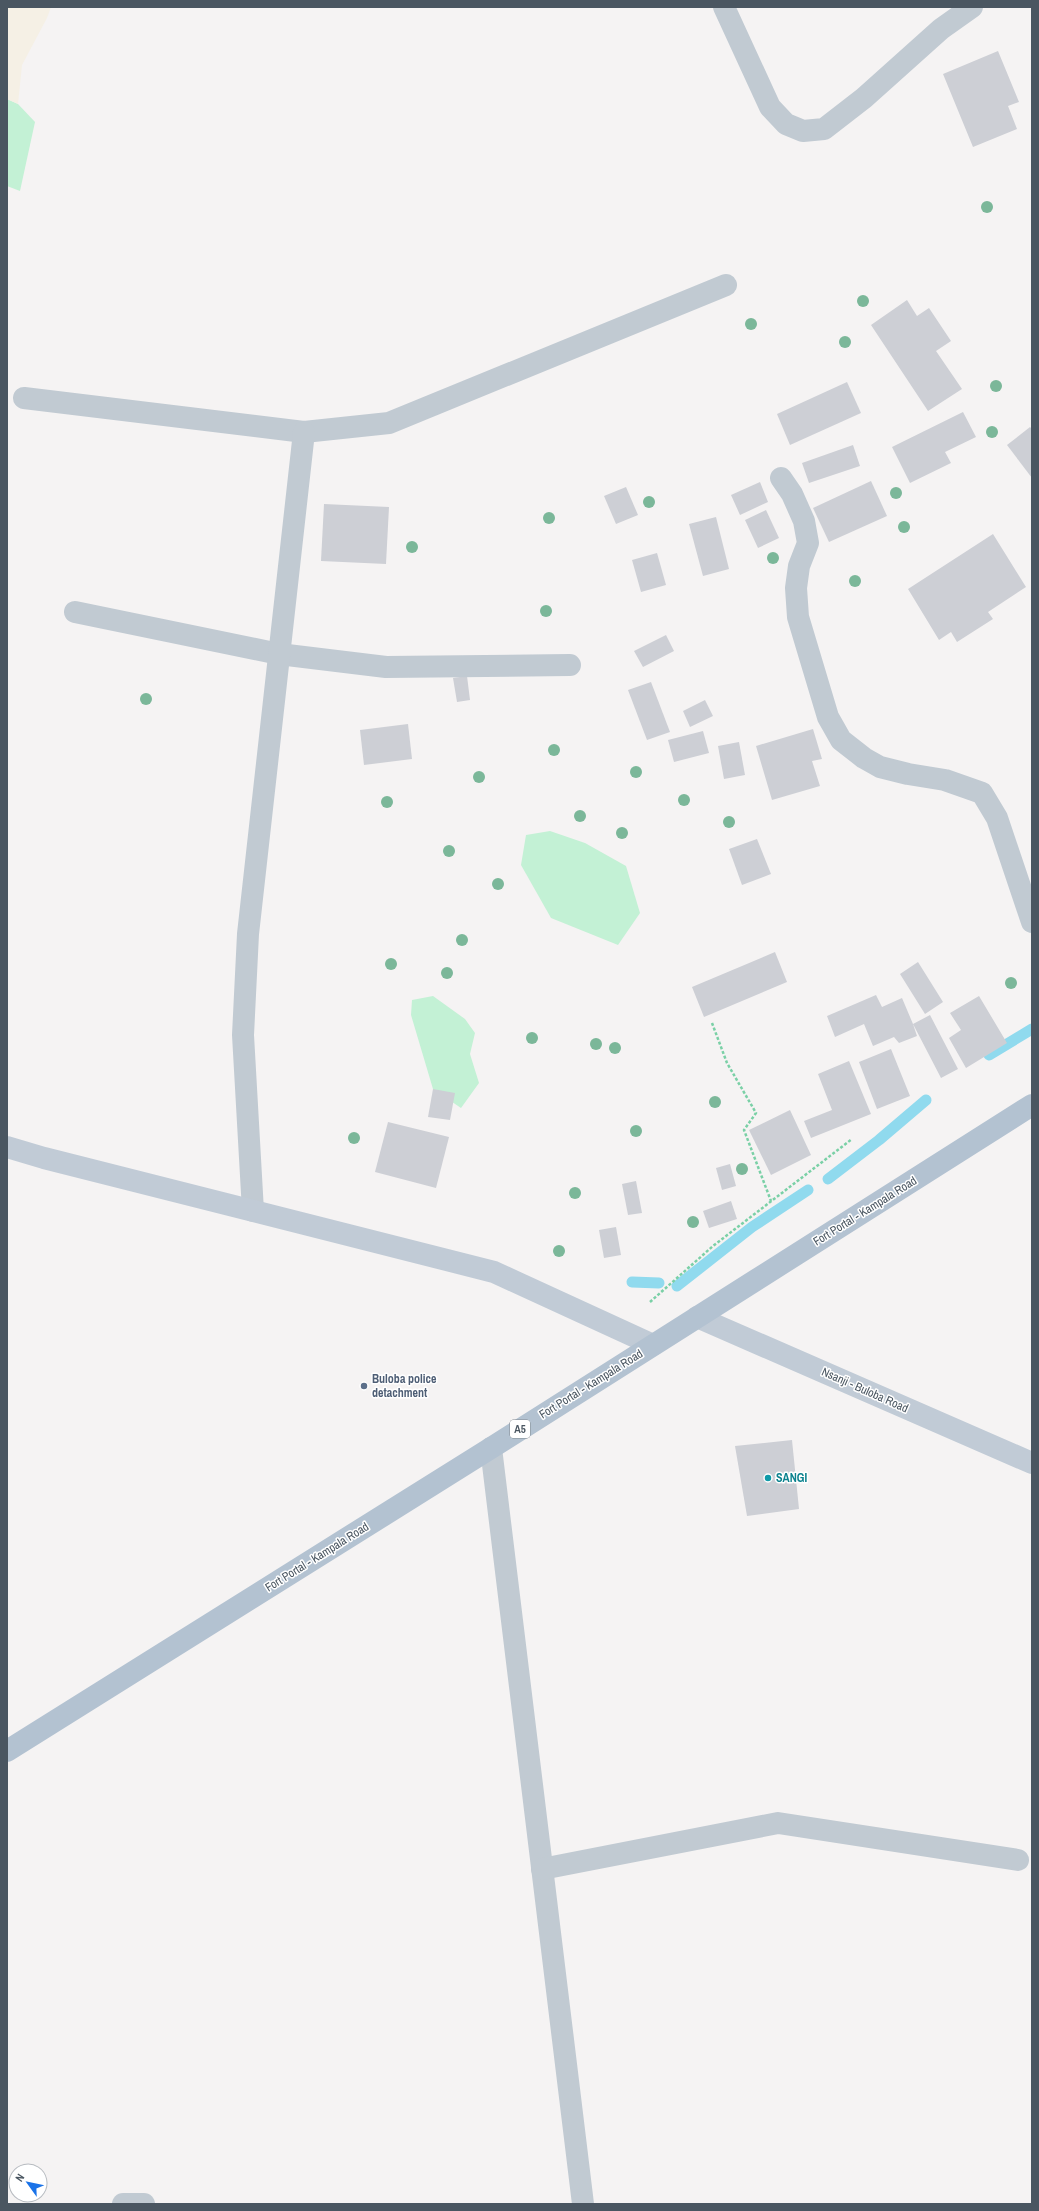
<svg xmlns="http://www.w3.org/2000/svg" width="1039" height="2211" font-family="'Archivo Narrow',sans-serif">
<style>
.green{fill:#c3f1d5}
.sand{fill:#f5f0e5}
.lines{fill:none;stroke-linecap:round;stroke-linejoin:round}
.stream{stroke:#90daee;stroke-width:11}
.building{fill:#cdcfd5}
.path{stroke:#7ad0a6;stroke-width:2.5;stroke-dasharray:3 2;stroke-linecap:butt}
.street{stroke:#c1cad2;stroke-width:22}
.secondary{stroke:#c1cbd6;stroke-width:22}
.primary{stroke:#b3c2d1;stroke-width:22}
.tree{fill:#7bb799}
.service-dot{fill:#5c6f8a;stroke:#fff;stroke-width:1.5}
.culture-dot{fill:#0f9aa8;stroke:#fff;stroke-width:1.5}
.labels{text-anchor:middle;stroke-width:3;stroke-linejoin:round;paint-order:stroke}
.shield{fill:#fff;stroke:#808990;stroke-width:1}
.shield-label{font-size:11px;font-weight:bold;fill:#4a5661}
.street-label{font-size:12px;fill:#4a5661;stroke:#fff}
.service-label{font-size:12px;font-weight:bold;fill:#4e5e75;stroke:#fff;text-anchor:start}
.culture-label{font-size:12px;font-weight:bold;fill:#0d838f;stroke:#fff;text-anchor:start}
</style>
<rect width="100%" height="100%" fill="#f5f3f3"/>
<g class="green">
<polygon points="7,99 18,104 35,122 20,191 7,186"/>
<polygon points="550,831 585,843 626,866 640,913 618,945 551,918 521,865 526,835"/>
<polygon points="433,996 465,1019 475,1033 470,1054 479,1083 461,1108 433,1089 411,1015 412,1000"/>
</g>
<polygon class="sand" points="7,7 51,7 47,18 22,65 18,104 7,99"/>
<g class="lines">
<g class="stream">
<polyline points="989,1055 1032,1029"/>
<polyline points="828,1179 879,1140 926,1100"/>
<polyline points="632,1282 659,1283"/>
<polyline points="677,1286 752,1227 808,1190"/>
</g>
</g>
<g class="building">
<polygon points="998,51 1019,102 1008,106 1017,129 973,147 943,74"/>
<polygon points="907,300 917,316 929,308 951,341 936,351 962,389 928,411 871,325"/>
<polygon points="847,382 861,413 790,445 777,414"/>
<polygon points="963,412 976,437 945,452 951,463 910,483 892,447"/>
<polygon points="1030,427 1032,429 1032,478 1007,445"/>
<polygon points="853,445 860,466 809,483 802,463"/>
<polygon points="871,481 887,516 829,542 813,508"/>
<polygon points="760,482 768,502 740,515 731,495"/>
<polygon points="626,487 638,515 616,524 604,496"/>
<polygon points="324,504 389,507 386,564 321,561"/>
<polygon points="766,510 779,538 758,548 745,520"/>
<polygon points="716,517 729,569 703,576 689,524"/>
<polygon points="993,534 1026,587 988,612 993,619 957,642 951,632 939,640 908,589"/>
<polygon points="657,553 666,585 641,592 632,560"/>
<polygon points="666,635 674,651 643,667 634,651"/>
<polygon points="467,676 470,700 457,702 453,678"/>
<polygon points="651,682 670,732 647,740 628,690"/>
<polygon points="705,700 713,716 690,727 683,711"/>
<polygon points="408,724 412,759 364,765 360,730"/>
<polygon points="813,729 822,759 812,761 820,786 772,800 756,746"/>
<polygon points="703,731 709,753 674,762 668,740"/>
<polygon points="739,742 745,775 724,779 718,746"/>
<polygon points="757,839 771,874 742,885 729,849"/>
<polygon points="775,952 787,982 704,1017 692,987"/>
<polygon points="918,962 943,1002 925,1014 900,974"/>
<polygon points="876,995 882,1007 902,998 913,1024 930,1015 958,1069 941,1078 913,1024 917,1036 899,1043 894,1037 873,1046 864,1024 835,1037 827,1016"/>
<polygon points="979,996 1007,1043 966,1068 949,1038 961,1030 950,1013"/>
<polygon points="891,1049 910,1096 877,1109 859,1062"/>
<polygon points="849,1061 871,1114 811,1138 804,1121 832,1110 818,1074"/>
<polygon points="433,1089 455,1093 450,1120 428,1117"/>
<polygon points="790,1110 811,1155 771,1175 749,1130"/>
<polygon points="388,1122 449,1137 436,1188 375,1172"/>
<polygon points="730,1164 736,1186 722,1190 716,1168"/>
<polygon points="636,1181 642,1213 628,1215 622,1184"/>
<polygon points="731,1201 737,1219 709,1228 703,1211"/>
<polygon points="616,1227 621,1255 604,1258 599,1230"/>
<polygon points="792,1440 799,1509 747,1516 735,1446"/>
</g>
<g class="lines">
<g class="path">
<polyline points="712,1023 727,1063 756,1113 744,1130 771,1201"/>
<polyline points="650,1302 713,1246 852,1139"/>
</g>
<g class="street">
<polyline points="724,7 770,107 786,124 803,131 824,129 864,98 941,29 972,7"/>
<polyline points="24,398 304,432 389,423 726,285"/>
<polyline points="781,478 792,494 804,521 808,543 799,566 796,588 798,617 828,717 841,740 864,758 880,767 908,774 945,780 982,793 997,818 1032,922"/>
<polyline points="75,612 279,654 386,667 570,665"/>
<polyline points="253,1211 243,1035 248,934 304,432"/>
<polyline points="491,1448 583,2204"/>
<polyline points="542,1869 778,1823 1018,1860"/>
<polyline points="123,2204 144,2204"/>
</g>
<g class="secondary">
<polyline points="7,1147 44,1158 494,1272 653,1345"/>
<polyline points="697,1317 1032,1463"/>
</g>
<polyline class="primary" points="7,1751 491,1448 1032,1105"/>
</g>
<g class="tree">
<circle cx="987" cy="207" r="6"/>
<circle cx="863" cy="301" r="6"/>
<circle cx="751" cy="324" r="6"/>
<circle cx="845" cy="342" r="6"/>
<circle cx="996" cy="386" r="6"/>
<circle cx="992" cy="432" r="6"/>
<circle cx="896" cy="493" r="6"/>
<circle cx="649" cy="502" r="6"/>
<circle cx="549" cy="518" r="6"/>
<circle cx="904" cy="527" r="6"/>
<circle cx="412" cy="547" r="6"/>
<circle cx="773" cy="558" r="6"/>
<circle cx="855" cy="581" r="6"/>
<circle cx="546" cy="611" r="6"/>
<circle cx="146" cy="699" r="6"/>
<circle cx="554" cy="750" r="6"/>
<circle cx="636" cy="772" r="6"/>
<circle cx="479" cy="777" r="6"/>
<circle cx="684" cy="800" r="6"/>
<circle cx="387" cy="802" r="6"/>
<circle cx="580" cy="816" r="6"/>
<circle cx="729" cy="822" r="6"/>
<circle cx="622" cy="833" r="6"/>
<circle cx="449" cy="851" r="6"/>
<circle cx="498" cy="884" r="6"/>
<circle cx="462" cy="940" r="6"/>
<circle cx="391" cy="964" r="6"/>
<circle cx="447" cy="973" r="6"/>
<circle cx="1011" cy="983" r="6"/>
<circle cx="532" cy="1038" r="6"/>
<circle cx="596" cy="1044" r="6"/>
<circle cx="615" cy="1048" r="6"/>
<circle cx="715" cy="1102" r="6"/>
<circle cx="636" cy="1131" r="6"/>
<circle cx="354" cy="1138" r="6"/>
<circle cx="742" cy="1169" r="6"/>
<circle cx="575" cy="1193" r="6"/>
<circle cx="693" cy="1222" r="6"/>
<circle cx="559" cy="1251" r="6"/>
</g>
<circle class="service-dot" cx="364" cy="1386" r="4"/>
<circle class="culture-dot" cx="768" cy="1478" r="4"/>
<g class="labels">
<rect class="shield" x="510" y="1420" width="20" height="18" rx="3"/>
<g class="shield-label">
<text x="520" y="1433">A5</text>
</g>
<g class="street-label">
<text transform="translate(865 1211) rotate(-32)" y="4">Fort Portal - Kampala Road</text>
<text transform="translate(591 1384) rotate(-32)" y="4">Fort Portal - Kampala Road</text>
<text transform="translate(865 1390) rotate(24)" y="4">Nsanji - Buloba Road</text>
<text transform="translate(317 1557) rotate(-32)" y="4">Fort Portal - Kampala Road</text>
</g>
<g class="service-label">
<text x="372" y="1383">Buloba police<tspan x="372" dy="14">detachment</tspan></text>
</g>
<g class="culture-label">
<text x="776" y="1482">SANGI</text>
</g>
</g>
<rect width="1039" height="2211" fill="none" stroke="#4a5661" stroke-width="16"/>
<g transform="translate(28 2183) rotate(303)"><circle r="19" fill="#ffffff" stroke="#b7bbc0"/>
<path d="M0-3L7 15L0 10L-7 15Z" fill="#1a73e8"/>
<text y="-6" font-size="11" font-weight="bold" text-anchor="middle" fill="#4a5661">N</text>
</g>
</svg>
